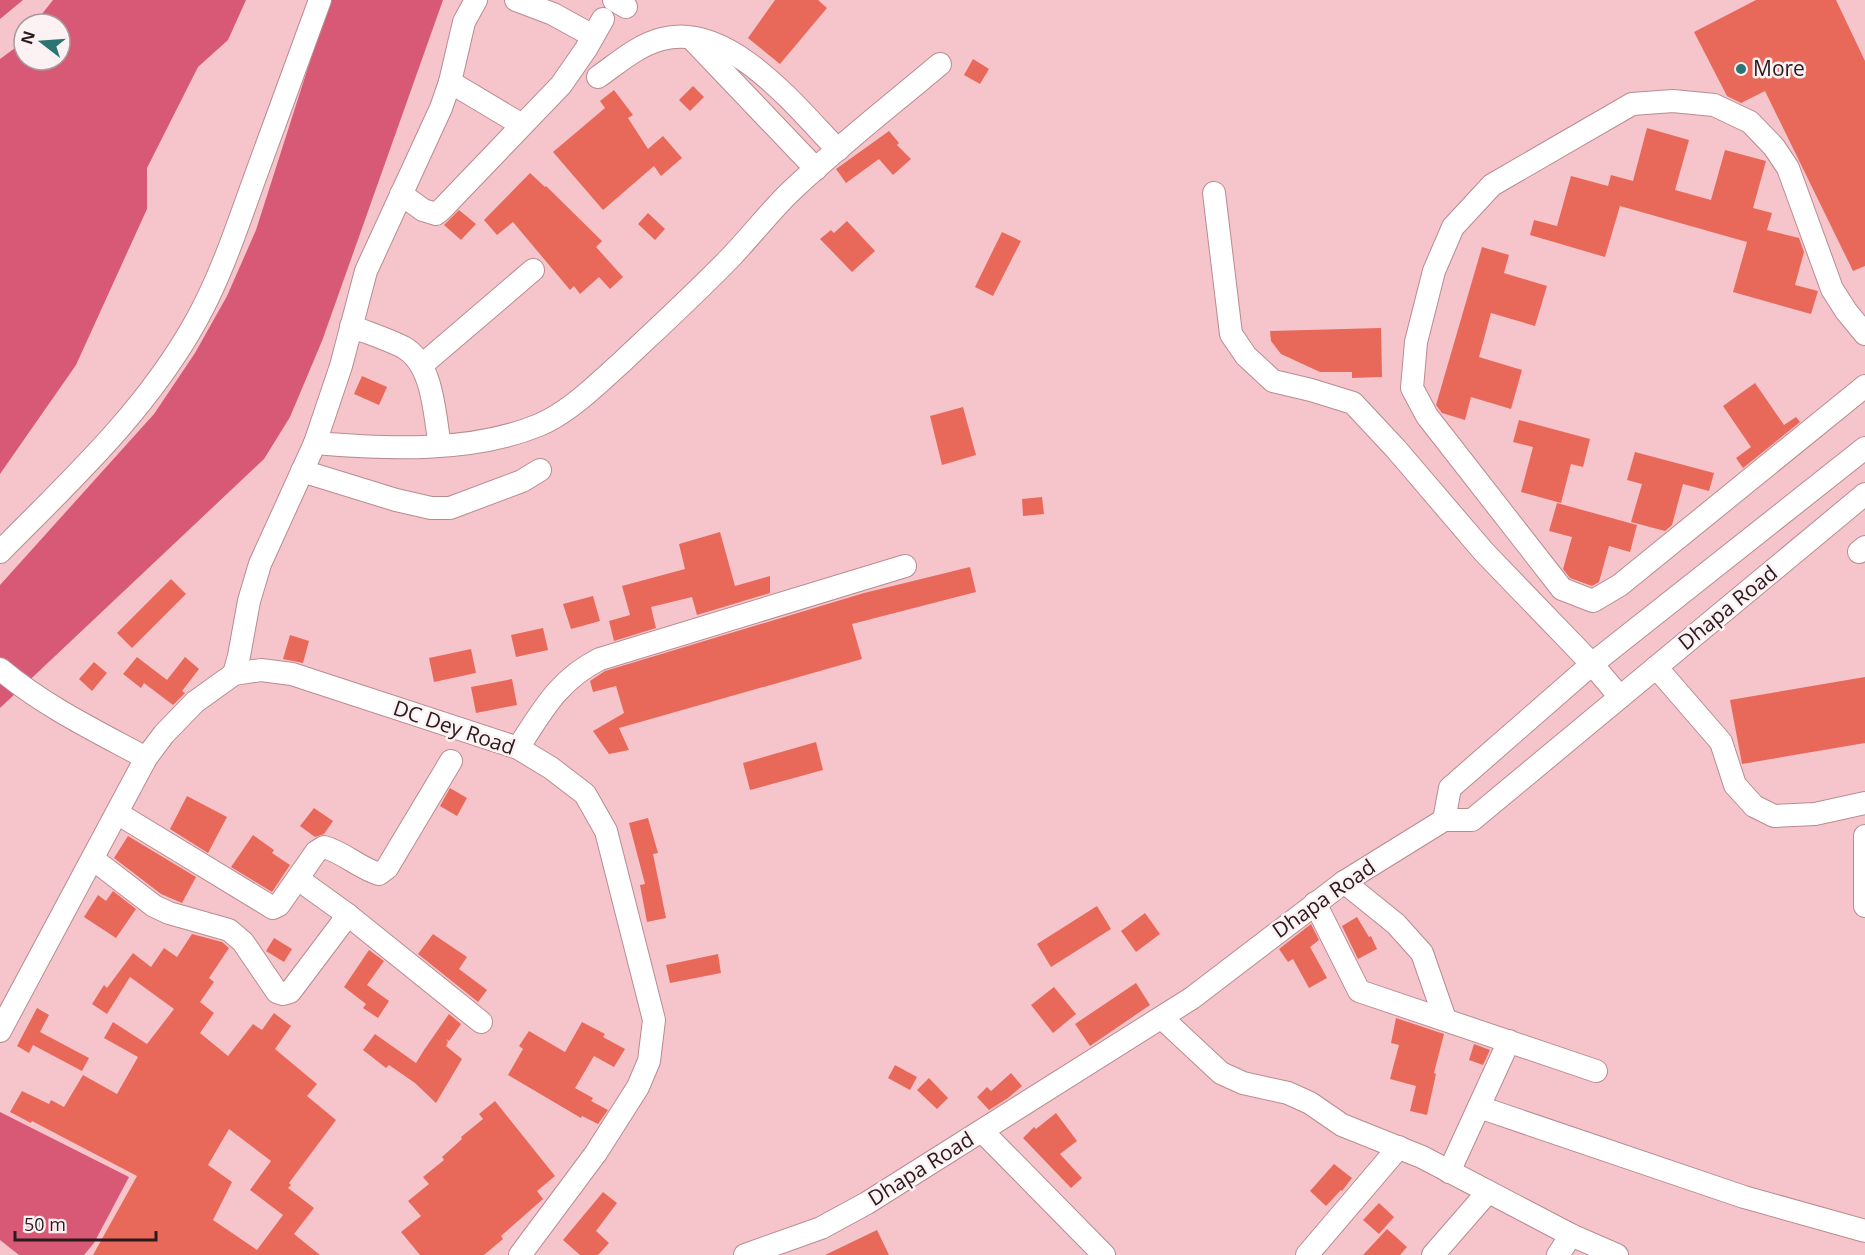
<svg xmlns="http://www.w3.org/2000/svg" width="1865" height="1255" font-family="'Open Sans',sans-serif">
<style>
.water{fill:#d85975}
.building{fill:#e86959;fill-rule:evenodd}
.lines{fill:none;stroke-linecap:round;stroke-linejoin:round}
.minor-casing{stroke:#b98b91;stroke-width:24}
.minor{stroke:#fff;stroke-width:22}
.poi-dot{fill:#2c7570;stroke:#fcf1f3;stroke-width:2}
.labels{text-anchor:middle;stroke-width:5;stroke-linejoin:round;paint-order:stroke}
.poi-label{font-size:21px;fill:#2c1a1d;stroke:#fcf1f3;text-anchor:start}
.street-label{font-size:21px;fill:#2c1a1d;stroke:#fcf1f3}
</style>
<rect width="100%" height="100%" fill="#f6c5cb"/>
<g class="water">
<polygon points="0,0 23,0 0,19"/>
<polygon points="53,0 246,0 228,40 198,67 147,168 147,209 76,365 0,474 0,59 15,48 24,36 24,60 60,60 60,24 34,24"/>
<polygon points="332,0 443,0 322,341 290,417 264,459 0,708 0,585 154,414 195,353 227,296 256,230 312,55"/>
<polygon points="0,1112 129,1177 94,1243 84,1255 19,1255 0,1240"/>
</g>
<g class="building">
<polygon points="775,0 818,0 827,8 780,64 748,38"/>
<polygon points="1756,0 1836,0 1865,61 1865,266 1853,271 1765,91 1741,103 1727,96 1694,32"/>
<polygon points="973,59 989,69 980,84 964,75"/>
<polygon points="693,86 704,97 690,111 679,100"/>
<polygon points="614,90 633,115 628,118 648,149 663,136 682,158 661,176 654,166 603,210 553,152 605,108 600,101"/>
<polygon points="1647,128 1689,140 1675,190 1711,200 1725,150 1766,161 1753,208 1772,213 1767,230 1799,238 1804,252 1795,285 1818,291 1811,314 1733,292 1747,242 1620,206 1605,257 1530,235 1534,220 1557,226 1571,176 1608,186 1611,175 1633,181"/>
<polygon points="889,131 899,143 897,145 911,159 893,175 879,159 846,183 836,169"/>
<polygon points="530,173 545,187 546,186 602,241 596,247 623,277 610,289 599,277 580,294 574,286 570,290 513,222 497,235 484,220"/>
<polygon points="459,210 476,224 461,240 444,225"/>
<polygon points="648,213 665,229 655,240 638,224"/>
<polygon points="847,221 875,251 852,272 820,239 831,230 834,233"/>
<polygon points="1002,232 1021,241 993,296 975,287"/>
<polygon points="1482,247 1509,255 1504,273 1547,286 1535,326 1491,313 1479,357 1522,370 1511,409 1471,397 1465,420 1442,413 1436,405"/>
<polygon points="1381,328 1382,377 1352,378 1352,372 1320,372 1281,354 1271,341 1270,331"/>
<polygon points="362,376 387,387 379,405 354,394"/>
<polygon points="1755,383 1784,425 1796,417 1800,422 1743,468 1736,458 1751,447 1723,406"/>
<polygon points="963,407 976,455 942,465 930,416"/>
<polygon points="1519,420 1590,439 1583,467 1571,464 1561,503 1521,492 1533,447 1513,442"/>
<polygon points="1635,452 1714,473 1709,491 1683,484 1672,525 1665,531 1631,522 1642,484 1627,480"/>
<polygon points="1042,497 1044,514 1023,516 1022,499"/>
<polygon points="1557,503 1637,525 1630,552 1609,546 1599,582 1592,586 1570,578 1563,569 1572,537 1549,531"/>
<polygon points="720,532 735,586 770,576 770,593 697,615 692,597 651,607 656,628 614,641 609,621 630,615 622,586 685,569 679,544"/>
<polygon points="970,567 976,592 852,624 862,659 619,728 629,750 609,754 593,731 624,713 616,686 593,692 590,681 605,671 864,593"/>
<polygon points="171,579 186,594 132,648 117,633"/>
<polygon points="593,596 600,621 571,629 563,604"/>
<polygon points="543,628 548,650 516,657 511,635"/>
<polygon points="290,635 309,641 303,663 283,659"/>
<polygon points="471,649 476,673 434,682 429,658"/>
<polygon points="137,657 167,680 185,657 199,669 182,691 185,693 173,705 144,683 141,688 123,674"/>
<polygon points="94,662 107,673 92,691 79,679"/>
<polygon points="1865,677 1865,743 1742,764 1730,700"/>
<polygon points="512,679 517,705 476,713 471,687"/>
<polygon points="816,742 823,770 750,790 743,763"/>
<polygon points="450,788 467,798 457,816 440,806"/>
<polygon points="187,796 227,817 208,853 170,829"/>
<polygon points="314,808 333,821 324,834 315,837 300,826"/>
<polygon points="648,818 658,853 653,854 666,918 647,922 640,885 645,884 629,823"/>
<polygon points="253,835 274,850 272,853 290,865 272,892 231,867"/>
<polygon points="128,836 196,877 182,903 161,894 114,858"/>
<polygon points="113,891 136,909 116,938 84,917 98,895 106,901"/>
<polygon points="1097,906 1111,929 1051,967 1037,944"/>
<polygon points="1145,913 1160,934 1136,952 1121,931"/>
<polygon points="1357,917 1369,937 1371,936 1377,949 1358,959 1342,926"/>
<polygon points="1311,924 1319,940 1310,947 1327,978 1309,988 1293,959 1288,962 1279,949"/>
<path d="M192 934 222 942 229 948 209 978 214 982 200 1002 214 1013 200 1033 228 1056 253 1024 262 1030 274 1013 291 1026 275 1049 317 1084 307 1096 336 1120 289 1183 291 1185 288 1188 314 1208 294 1234 320 1255H93L137 1176 32 1121 31 1123 10 1112 22 1091 49 1104 51 1100 64 1107 83 1075 117 1094 138 1057 104 1038 113 1022 147 1044 174 1009 130 977 107 1014 92 1004 104 985 107 988 133 953 151 967 164 948 177 957ZM229 1129 271 1161 250 1190 283 1215 257 1250 213 1220 232 1182 208 1165Z"/>
<polygon points="433,934 467,957 459,969 487,990 478,1002 418,954"/>
<polygon points="274,938 292,949 284,962 266,951"/>
<polygon points="369,950 384,961 367,985 389,1001 378,1018 363,1008 366,1004 344,987"/>
<polygon points="718,954 721,973 670,983 666,965"/>
<polygon points="1136,983 1150,1005 1090,1046 1075,1024"/>
<polygon points="1054,987 1076,1014 1053,1033 1031,1005"/>
<polygon points="37,1008 49,1015 40,1032 89,1058 82,1071 33,1045 29,1053 17,1046"/>
<polygon points="449,1014 461,1024 449,1041 446,1039 448,1042 446,1046 462,1059 436,1103 415,1083 389,1065 386,1068 363,1050 375,1034 416,1063 424,1050"/>
<polygon points="1396,1018 1444,1034 1434,1073 1436,1074 1427,1115 1410,1111 1416,1086 1390,1079 1399,1045 1391,1043"/>
<polygon points="582,1022 605,1034 603,1037 625,1049 614,1067 594,1056 575,1088 593,1098 591,1101 608,1110 598,1124 582,1116 581,1118 508,1075 523,1049 519,1046 529,1031 565,1052"/>
<polygon points="1474,1044 1490,1050 1483,1065 1469,1060"/>
<polygon points="895,1065 917,1077 910,1090 888,1078"/>
<polygon points="1011,1073 1022,1086 1008,1098 989,1110 977,1097 987,1087 991,1091"/>
<polygon points="929,1078 948,1098 937,1109 917,1090"/>
<polygon points="495,1101 555,1176 537,1191 543,1199 501,1236 503,1239 484,1255 420,1255 401,1232 421,1216 408,1201 429,1184 423,1177 444,1160 442,1157 462,1139 461,1137 483,1119 479,1114"/>
<polygon points="1056,1113 1077,1141 1060,1154 1082,1178 1071,1188 1023,1138 1034,1127 1036,1129"/>
<polygon points="1334,1164 1352,1178 1342,1191 1341,1190 1326,1206 1310,1191"/>
<polygon points="603,1192 617,1203 596,1231 609,1243 598,1255 580,1255 563,1240"/>
<polygon points="1379,1203 1394,1217 1379,1234 1363,1220"/>
<polygon points="1387,1229 1407,1247 1400,1255 1363,1255"/>
<polygon points="877,1230 889,1255 825,1255"/>
</g>
<g class="lines">
<g class="minor-casing">
<g id="minor">
<polyline points="516,0 553,14 593,36"/>
<polyline points="614,0 626,7"/>
<polyline points="691,38 816,169"/>
<path d="M598 77C618 63 638 45 662 39 729 21 796 107 838 150"/>
<polyline points="450,82 522,125"/>
<polyline points="1214,193 1231,334 1246,356 1273,381 1311,390 1353,403 1396,449 1484,552 1592,664 1620,697"/>
<polyline points="401,194 423,210 436,214 442,209 561,85 586,49 603,19"/>
<path d="M351 326C368 333 387 339 403 347 434 364 434 415 440 445"/>
<polyline points="1865,334 1846,311 1832,289 1788,168 1774,147 1750,122 1714,105 1673,101 1632,104 1492,185 1453,227 1434,271 1416,342 1412,388 1427,416 1562,589 1593,601 1620,585 1865,386"/>
<polyline points="422,365 533,270"/>
<path d="M315 443C387 449 471 453 539 425 570 412 597 384 622 362 658 328 695 294 730 258 750 237 768 214 788 194 836 148 889 107 940 64"/>
<polyline points="302,471 396,500 431,508 450,508 522,481 540,470"/>
<path d="M0 552C71 480 146 411 196 321 220 278 236 230 253 183 275 122 298 61 320 0"/>
<polyline points="1859,552 1865,547"/>
<polyline points="1656,667 1721,742 1735,785 1754,806 1774,816 1815,814 1865,803"/>
<path d="M0 669C44 706 96 731 146 758"/>
<polyline points="234,674 239,656 249,601 260,564 315,443 341,366 366,271 441,108 450,82 464,22 476,0"/>
<path d="M518 748C542 711 559 679 600 659L905 566"/>
<path d="M117 813 273 908 279 905 316 852 324 847C343 852 359 868 379 874L387 868 451 761"/>
<polyline points="1444,820 1450,788 1592,664 1865,448"/>
<polyline points="1865,836 1865,906"/>
<polyline points="93,859 154,906 169,913 229,930 243,942 277,992 283,994 290,992 348,915"/>
<polyline points="298,879 348,915 481,1022"/>
<polyline points="1344,882 1396,924 1422,953 1445,1019"/>
<polyline points="1315,903 1359,991 1596,1071"/>
<polyline points="1162,1018 1221,1073 1243,1083 1288,1093 1310,1103 1342,1125 1422,1157 1571,1235 1617,1255"/>
<polyline points="0,1031 146,758 164,734 195,702 234,674 261,670 292,674 518,748 551,768 585,794 606,831 654,1020 649,1061 638,1087 596,1153 520,1255"/>
<polyline points="1479,1107 1744,1197 1865,1231"/>
<polyline points="982,1131 1104,1255"/>
<polyline points="1449,1172 1509,1041"/>
<polyline points="745,1255 821,1228 867,1203 1192,998 1344,882 1444,820 1472,820 1865,494"/>
<polyline points="1307,1255 1399,1147"/>
<polyline points="1433,1255 1487,1193"/>
<polyline points="1558,1255 1571,1235"/>
</g>
</g>
<use href="#minor" class="minor"/>
</g>
<circle class="poi-dot" cx="1741" cy="69" r="6"/>
<g class="labels">
<g class="poi-label">
<text x="1753" y="76">More</text>
</g>
<g class="street-label">
<text transform="translate(1728 608) rotate(-39)" y="7">Dhapa Road</text>
<text transform="translate(454 728) rotate(19)" y="7">DC Dey Road</text>
<text transform="translate(1324 899) rotate(-35)" y="7">Dhapa Road</text>
<text transform="translate(921 1169) rotate(-32)" y="7">Dhapa Road</text>
</g>
</g>
<g transform="translate(42 42) rotate(287)"><circle r="28" fill="#fcf1f3" stroke="#a99b9d" stroke-width="1.5"/>
<path d="M0-4.5L10 22L0 15L-10 22Z" fill="#2c7570"/>
<text y="-9" font-size="16" font-weight="bold" text-anchor="middle" fill="#2c1a1d">N</text>
</g>
<path d="M15 1231v9h141v-9" fill="none" stroke="#2c1a1d" stroke-width="3"/>
<text x="24" y="1231" font-size="18" fill="#2c1a1d" stroke="#fcf1f3" stroke-width="4.5" paint-order="stroke">50 m</text>
</svg>
